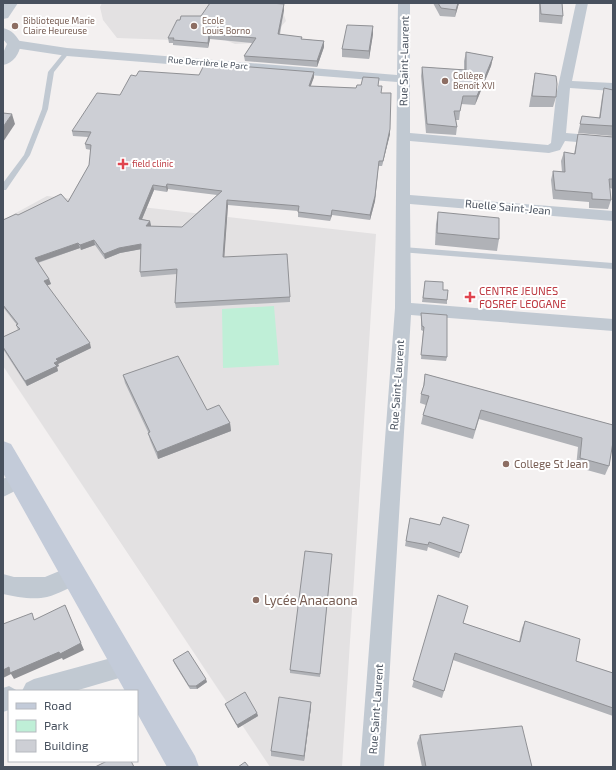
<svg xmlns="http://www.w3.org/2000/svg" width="616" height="770" font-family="'Exo 2',sans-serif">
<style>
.education{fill:#e3e1e2}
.green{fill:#bfefd7}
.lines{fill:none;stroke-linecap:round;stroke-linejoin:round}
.service{fill:#c1c9d2;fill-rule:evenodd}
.minor{fill:#c1c9d2;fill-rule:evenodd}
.tertiary{fill:#c1c9d2;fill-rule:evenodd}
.secondary{fill:#c3cbd9;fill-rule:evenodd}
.wall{fill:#b0b2b7;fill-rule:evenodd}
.shaded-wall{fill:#909195}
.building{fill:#cdcfd5;stroke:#909195;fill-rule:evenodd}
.education-dot{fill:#8d6e63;stroke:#fff;stroke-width:1.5}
.health-dot{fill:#e0444e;stroke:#fff;stroke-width:1.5}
.labels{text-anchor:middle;stroke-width:4;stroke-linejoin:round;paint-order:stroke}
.far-education-label{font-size:9px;fill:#785e54;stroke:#fff;text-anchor:start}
.far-street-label{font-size:9px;fill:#48515e;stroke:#fff}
.far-health-label{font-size:9px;fill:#be3a42;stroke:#fff;text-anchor:start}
.street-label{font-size:11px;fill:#48515e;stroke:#fff}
.health-label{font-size:11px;fill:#be3a42;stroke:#fff;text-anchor:start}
.education-label{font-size:11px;fill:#785e54;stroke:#fff;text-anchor:start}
.near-education-label{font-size:13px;fill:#785e54;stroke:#fff;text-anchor:start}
</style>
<rect width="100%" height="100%" fill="#f3f0f0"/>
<g class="education">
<polygon points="102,3 266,3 282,9 286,21 277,31 254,43 235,44 218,37 173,40 117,38 103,20 100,7"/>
<polygon points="47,196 376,234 342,767 270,767 3,366 3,220"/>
</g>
<polygon class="green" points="274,306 279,365 223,368 222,309"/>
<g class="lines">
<g class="service">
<polygon points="65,51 70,52 54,72 48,109 30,155 6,190 3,190 3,183 24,155 42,109 48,72"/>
<polygon points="403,247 613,263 613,269 400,252 399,250"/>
</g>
<g class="minor">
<polygon points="398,3 410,3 410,133 548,145 551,143 556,96 576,3 588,3 572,81 613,83 613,91 570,88 566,133 613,137 613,145 565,141 560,150 549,153 410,141 410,195 613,211 613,221 410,204 411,303 613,319 613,331 411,315 384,767 360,767 395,308 397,82 67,56 14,48 10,47 8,44 10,41 14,40 67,48 397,75"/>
<polygon points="18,472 25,474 28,480 25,486 3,497 3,479"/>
<path d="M74 565 82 568 85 575 82 582C70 587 59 594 47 597 34 600 16 597 3 594V574L14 577H45Z"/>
<polygon points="126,654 134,657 137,665 134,673 126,676 75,691 22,691 26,683 34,679"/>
<polygon points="9,686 18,691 9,691 9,710 3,712 3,688"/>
</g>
<g class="tertiary">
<polygon points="4,3 18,3 8,18 3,19"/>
<path d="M3 28C12 30 17 36 21 44 19 54 14 63 3 65V53L7 44 3 39Z"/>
</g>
<polygon class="secondary" points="3,441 11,444 195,756 199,767 167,767 137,713 137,691 125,691 3,473"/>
</g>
<g class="wall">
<polygon points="433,3 459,3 455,17 440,16"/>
<polygon points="539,3 562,3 563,16 562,24 539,22"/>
<polygon points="284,4 284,10 280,34 302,39 324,41 324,47 317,67 245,61 244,56 252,43 210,39 208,48 173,45 173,43 169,43 168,38 180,20"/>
<polygon points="373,26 373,34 369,59 342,57 342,49"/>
<polygon points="466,52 493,57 491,66 475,105 461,104 459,120 456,120 457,127 456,135 426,133 421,76 422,67 464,70 464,61"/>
<path d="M236 68 314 72V77L310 86 356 88 379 86 381 93 390 134 382 166H378L375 201 370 220 332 215 330 221 298 217V211L228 205 224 257 290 297V302L176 308 175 303 177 274 141 277 140 272 141 249 120 253 105 259 95 245 81 250 80 248 38 263 49 279 51 284 47 285 91 348 58 364 59 366 57 367 58 371 27 386 3 349V337L18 330 16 325H17L3 307V220L68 202 89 165 91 150 86 149 85 144 88 137 73 136 72 131 120 95 136 76 199 75ZM168 189 217 195 182 227 151 226 150 221 142 219 154 190 167 192Z"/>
<polygon points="535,73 556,97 553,107 529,107 533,84"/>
<polygon points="604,88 613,90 613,136 578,133 582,116 599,118 602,97"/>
<polygon points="578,134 613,137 613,189 610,188 611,200 608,209 589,208 589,202 553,199 551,180 553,171 562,172 561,161 564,152 574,154"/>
<polygon points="438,212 499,239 497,251 435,245 436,224"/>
<polygon points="425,281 443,290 447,300 447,304 422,302"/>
<polygon points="421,313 447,357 446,361 421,359 423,331 421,330"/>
<polygon points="425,374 613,425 609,466 605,475 576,467 578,447 479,419 473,439 421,424 423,415 426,405 420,403 421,394 423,388"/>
<polygon points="123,375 207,410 230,423 231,431 158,459 150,440 148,433 148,432 125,383"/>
<polygon points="410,518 440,525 469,525 459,558 428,547 427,551 405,546"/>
<polygon points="332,554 320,677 290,673 290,670"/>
<polygon points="438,595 463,623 519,642 522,628 525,621 576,661 613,673 613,716 453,660 442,698 412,687"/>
<polygon points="173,660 207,682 197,689 190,689 174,663"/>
<polygon points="311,702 311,707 304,761 271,756 271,751"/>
<polygon points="225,704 257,713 258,716 238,728 226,707"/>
<polygon points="420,735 532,767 422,767 417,743"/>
</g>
<g class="shaded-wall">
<polygon points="458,3 459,3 455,17 456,10"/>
<polygon points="284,4 284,10 278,39 278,34"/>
<polygon points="373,26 373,34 369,59 369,51"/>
<polygon points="209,34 210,39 208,48 208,43"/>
<polygon points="324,41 324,47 317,67 317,61"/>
<polygon points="493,57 491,66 475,105 477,96"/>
<polygon points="314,72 314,77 309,91 309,86"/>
<polygon points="12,114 15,124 3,142 3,127"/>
<polygon points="390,129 390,134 382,166 383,161"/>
<polygon points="379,161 375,201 370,220 370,215"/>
<polygon points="167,184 168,189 167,192 166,187"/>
<polygon points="153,185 154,190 140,224 139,219"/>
<polygon points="227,200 228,205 224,262 223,257"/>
<polygon points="332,210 332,215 330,221 331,216"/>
<polygon points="150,221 151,226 146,226"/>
<polygon points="94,240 95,245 81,250 80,245"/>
<polygon points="78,243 80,248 36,263 35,258"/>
<polygon points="141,244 142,249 120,253 105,259 104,254 119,248"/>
<polygon points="49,279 51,284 46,286 44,281"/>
<polygon points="90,343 91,348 58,364 59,366 57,367 58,371 27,386 25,381 54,363 56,359"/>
<polygon points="230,423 231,431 158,459 157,452"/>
<polygon points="65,605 84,650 63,660 62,658 14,679 11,674 3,678 3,670"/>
<polygon points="206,679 207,682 197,689 196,686"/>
<polygon points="311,702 311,707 304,761 304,756"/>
<polygon points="257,713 258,716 238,728 237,725"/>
</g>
<g class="building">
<polygon points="210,3 270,3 284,4 278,34 302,37 301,39 324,41 317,61 244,56 256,38 209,34 208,43 173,40 174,38 168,38 177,20 180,20 181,16 201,16"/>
<polygon points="438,3 458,3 456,10 441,8"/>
<polygon points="540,3 562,3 563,16 541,14"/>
<polygon points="347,25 373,26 369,51 342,49"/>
<polygon points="466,52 493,57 477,96 463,96 460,111 454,111 457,127 427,124 422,67 466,70"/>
<path d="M204 65 236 68 238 66 314 72 309 86 356 88 357 85H361L363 77 379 78 378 86H382L381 93H391L390 129 383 161H379L375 196 370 215 332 210 331 216 298 212 299 206 227 200 223 257 287 254 290 297 175 303 177 269 140 272 141 244 119 248 104 254 94 240 80 245 78 243 35 258 49 279 44 281 90 343 56 359 58 361 54 363 57 366 25 381 3 347V337L20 329 16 325 18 324 3 305V220L16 214 18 215 61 194 68 202 89 165 91 145 85 144 91 132 72 131 97 93 120 95 131 75 136 76 139 71 199 75ZM167 184 222 191 182 227 146 226 150 221 139 219 153 185 166 187Z"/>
<polygon points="535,73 556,76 557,84 556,97 532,96"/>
<polygon points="604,88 613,90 613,126 580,124 582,116 600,118"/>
<polygon points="3,113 12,114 3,127"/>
<polygon points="578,134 613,137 613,179 609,179 611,200 592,199 592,193 555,190 553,171 565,172 564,152 575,154"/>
<polygon points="438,212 499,218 499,239 437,233"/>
<polygon points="425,281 443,282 443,290 448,290 447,300 423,298"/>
<polygon points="421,313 447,315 447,357 421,355 424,327 422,326"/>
<polygon points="178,356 207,410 219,405 230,423 157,452 148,433 150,432 123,375"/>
<polygon points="425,374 613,425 613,442 609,466 580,458 582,438 481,410 475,430 423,415 429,396 421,394 424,385"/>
<polygon points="443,517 469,525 461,553 429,542 428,545 406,541 410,518 440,525"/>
<polygon points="305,551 332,554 320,674 290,670"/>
<polygon points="438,595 468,606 463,623 520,642 525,621 580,639 576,661 613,673 613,708 455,653 444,691 413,680"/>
<polygon points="65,605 81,643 60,654 59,652 10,673 9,667 3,670 3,624 32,613 34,620"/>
<polygon points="188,651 206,679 196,686 189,686 173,660"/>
<polygon points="245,692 257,713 237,725 225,704"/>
<polygon points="279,697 311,702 304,756 271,751"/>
<polygon points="522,726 532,767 426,767 420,735"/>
<polygon points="107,761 131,761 134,767 95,767"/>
<polygon points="245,762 249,767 238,767"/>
</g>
<g class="education-dot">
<circle cx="15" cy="26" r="4"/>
<circle cx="194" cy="26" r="4"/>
<circle cx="445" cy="81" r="4"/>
<circle cx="506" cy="464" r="4"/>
<circle cx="256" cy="600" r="4"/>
</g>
<g class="health-dot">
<path d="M121 158h4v4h4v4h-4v4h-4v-4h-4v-4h4z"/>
<path d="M468 291h4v4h4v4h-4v4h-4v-4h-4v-4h4z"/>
</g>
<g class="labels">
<g class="far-education-label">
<text x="23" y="24">Biblioteque Marie<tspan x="23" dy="10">Claire Heureuse</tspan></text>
<text x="202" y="24">Ecole<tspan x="202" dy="10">Louis Borno</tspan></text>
<text x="453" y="79">Collège<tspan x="453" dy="10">Benoît XVI</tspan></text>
</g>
<g class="far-street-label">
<text transform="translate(208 63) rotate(5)" y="3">Rue Derrière le Parc</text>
</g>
<g class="far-health-label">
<text x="132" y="167">field clinic</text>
</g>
<g class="street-label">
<text transform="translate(404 61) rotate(-89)" y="4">Rue Saint-Laurent</text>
<text transform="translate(508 207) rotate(5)" y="4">Ruelle Saint-Jean</text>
<text transform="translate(397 385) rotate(-86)" y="4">Rue Saint-Laurent</text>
<text transform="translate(376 709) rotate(-86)" y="4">Rue Saint-Laurent</text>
</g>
<g class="health-label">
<text x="479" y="295">CENTRE JEUNES<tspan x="479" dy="13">FOSREF LEOGANE</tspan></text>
</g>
<g class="education-label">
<text x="514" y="468">College St Jean</text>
</g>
<g class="near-education-label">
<text x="264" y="605">Lycée Anacaona</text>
</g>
</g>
<rect width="616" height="770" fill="none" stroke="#48515e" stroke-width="8"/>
<rect x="8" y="690" width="130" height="72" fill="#ffffff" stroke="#b6b9bf"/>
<rect x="16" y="703" width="20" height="6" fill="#c3cbd9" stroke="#b6b9bf"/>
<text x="44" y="710" font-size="12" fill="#48515e">Road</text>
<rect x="16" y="720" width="20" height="12" fill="#bfefd7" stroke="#b6b9bf"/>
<text x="44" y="730" font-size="12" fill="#48515e">Park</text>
<rect x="16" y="740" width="20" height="12" fill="#cdcfd5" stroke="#b6b9bf"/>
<text x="44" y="750" font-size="12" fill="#48515e">Building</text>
</svg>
